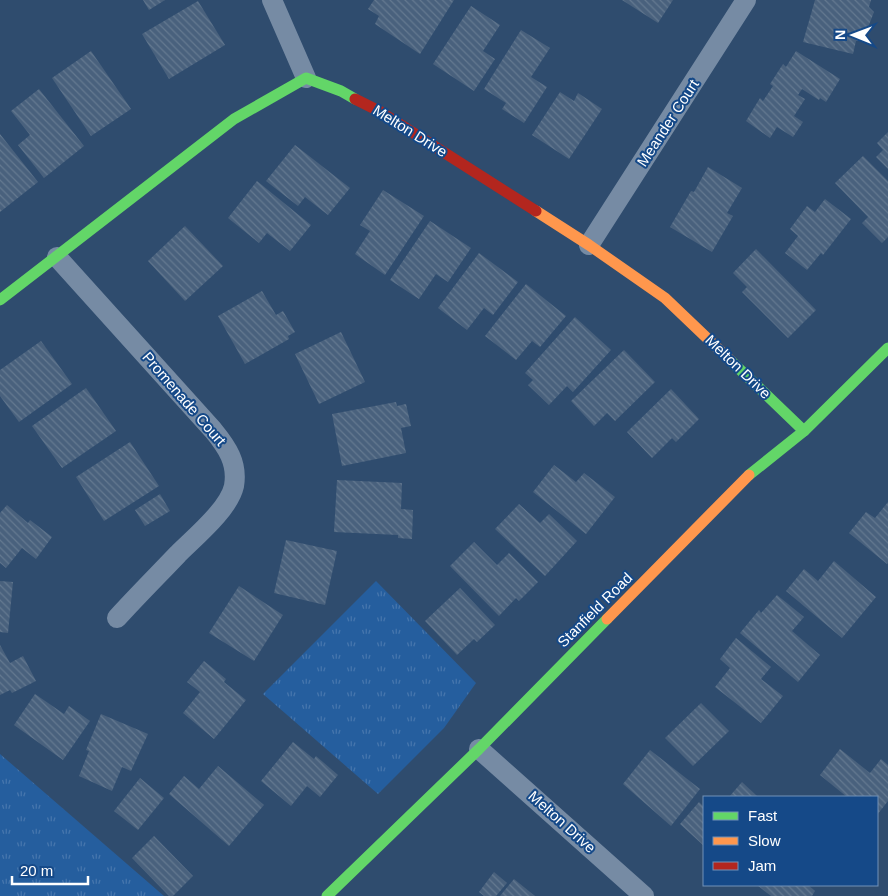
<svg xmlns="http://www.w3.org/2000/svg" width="888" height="896" font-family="Arial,sans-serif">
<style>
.grass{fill:url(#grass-tufts)}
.building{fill:url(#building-back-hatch)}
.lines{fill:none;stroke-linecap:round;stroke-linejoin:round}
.street{stroke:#768ba4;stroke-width:20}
.fast{stroke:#63d668;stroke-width:11}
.slow{stroke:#ff974d;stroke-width:11}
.jam{stroke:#b3261e;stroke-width:11}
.labels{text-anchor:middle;stroke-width:4;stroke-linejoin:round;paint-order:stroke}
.street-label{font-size:15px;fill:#fff;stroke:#154988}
</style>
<defs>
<pattern id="grass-tufts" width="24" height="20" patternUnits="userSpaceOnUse" patternTransform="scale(1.25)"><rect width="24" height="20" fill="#255e9e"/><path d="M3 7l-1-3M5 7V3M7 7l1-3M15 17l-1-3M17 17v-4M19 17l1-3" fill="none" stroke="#4676ad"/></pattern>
<pattern id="building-back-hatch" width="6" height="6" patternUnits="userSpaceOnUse" patternTransform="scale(1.25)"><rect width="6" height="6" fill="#49617d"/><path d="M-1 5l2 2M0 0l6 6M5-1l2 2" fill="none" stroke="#647990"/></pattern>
</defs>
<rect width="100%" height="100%" fill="#2f4c6e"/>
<g class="grass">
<polygon points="376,581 476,683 444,728 378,794 263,694"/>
<polygon points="0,754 164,896 0,896"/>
</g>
<g class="building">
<polygon points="143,0 165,0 149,10"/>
<polygon points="374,0 454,0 420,54 375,24 379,16 368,9"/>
<polygon points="622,0 673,0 658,23"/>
<polygon points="815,0 871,0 869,7 874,12 863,40 856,41 853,54 803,42"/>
<polygon points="198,1 225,45 169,79 142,34"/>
<polygon points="471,6 500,25 483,51 495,59 474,91 433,64"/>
<polygon points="521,30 550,48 531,77 547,87 524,123 502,109 506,103 484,89"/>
<polygon points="91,51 131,109 91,136 52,78"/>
<polygon points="796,51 840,79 826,102 820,98 819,100 802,89 798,95 805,99 794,116 803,122 793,137 777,127 770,138 746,121 760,98 763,101 773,86 770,84 783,64 786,67"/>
<polygon points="39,89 84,146 44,178 18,145 30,135 11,111"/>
<polygon points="560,92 574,101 578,93 602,109 569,159 532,135"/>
<polygon points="888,132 888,169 876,157 883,150 877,143"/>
<polygon points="0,134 38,182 0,212"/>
<polygon points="295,145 350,188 328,215 305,197 298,206 266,181"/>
<polygon points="863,156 888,181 888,237 882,243 862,223 868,217 835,183"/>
<polygon points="708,167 742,188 727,213 733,216 712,252 670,227 691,191 694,192"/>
<polygon points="257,181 311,225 290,251 267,233 259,243 228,218"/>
<polygon points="383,190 424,216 385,275 355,254 370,231 360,225"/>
<polygon points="825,199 851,219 823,255 821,253 807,270 785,253 798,236 790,229 807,206 815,212"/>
<polygon points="430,221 471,248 448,282 436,274 419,299 390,280"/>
<polygon points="185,226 223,266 185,301 148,261"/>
<polygon points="756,249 816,310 788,338 742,292 747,287 733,273"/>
<polygon points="479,253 518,282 493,315 484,308 467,330 438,308"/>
<polygon points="526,284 566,316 540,347 532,341 516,360 485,336"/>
<polygon points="262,291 276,315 283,311 295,332 288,336 289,339 245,364 218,316"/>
<polygon points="575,317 611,350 573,392 567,386 549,405 528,385 533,380 525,373"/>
<polygon points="341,332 365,382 319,404 295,354"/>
<polygon points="41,341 72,384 19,422 0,396 0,370"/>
<polygon points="624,350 655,382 615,421 607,413 594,426 571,401"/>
<polygon points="86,388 116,431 62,468 32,426"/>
<polygon points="671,389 699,419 676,442 672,438 652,458 627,432"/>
<polygon points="396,402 397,406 406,404 411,426 401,428 406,453 342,466 332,414"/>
<polygon points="130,442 159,486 104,521 76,477"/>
<polygon points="554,465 576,482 584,473 615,497 586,534 533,492"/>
<polygon points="337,480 402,483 401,509 413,510 412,539 398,538 398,535 334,532"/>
<polygon points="160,494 170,511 145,526 135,510"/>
<polygon points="888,502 888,563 887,564 849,533 866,512 875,518"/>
<polygon points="519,504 540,523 549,514 577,541 545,576 495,529"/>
<polygon points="7,505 28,523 30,520 52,537 36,559 22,548 6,568 0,563 0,513"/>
<polygon points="286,540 337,551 325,605 274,593"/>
<polygon points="474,542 497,565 509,553 538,582 519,601 516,598 499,616 450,566"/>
<polygon points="834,561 876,597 842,638 786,591 804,569 818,581"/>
<polygon points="0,581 13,582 8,633 0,632"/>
<polygon points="239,586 283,615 254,661 209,633"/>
<polygon points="460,588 495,625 477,642 474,639 457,655 425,621"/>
<polygon points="777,595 804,617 792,631 820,655 798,682 740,633 759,610 761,613"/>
<polygon points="736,638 771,667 761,679 783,696 761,723 715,687 730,668 720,659"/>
<polygon points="0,645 10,663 23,656 36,681 12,693 10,690 0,695"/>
<polygon points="204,661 226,679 224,682 246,700 214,739 183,713 200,692 187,682"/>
<polygon points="35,694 64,714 69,706 90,721 63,760 14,725"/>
<polygon points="701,703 729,731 693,766 665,738"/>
<polygon points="101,714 148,734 131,771 122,767 112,791 79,776 89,751 86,750"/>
<polygon points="293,742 314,759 316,756 338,775 320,797 307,786 291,806 261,781"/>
<polygon points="840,749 870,773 881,759 888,765 888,801 877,815 877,797 847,797 820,775"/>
<polygon points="650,750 700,789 671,826 623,784"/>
<polygon points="218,766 264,805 229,846 169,794 184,776 199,789"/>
<polygon points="140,778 164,798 138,830 114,811"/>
<polygon points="742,782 758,797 729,797"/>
<polygon points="699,802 704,807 704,846 680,824"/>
<polygon points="154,836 193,876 173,896 169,896 132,858"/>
<polygon points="494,872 507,883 496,896 484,896 479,892"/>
<polygon points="514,879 535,896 500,896"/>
<polygon points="757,885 808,885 815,891 812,896 771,896"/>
</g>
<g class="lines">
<g class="street">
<polyline points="272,0 306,78"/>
<polyline points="589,245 746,0"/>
<path d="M57 257 213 430C227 447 238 463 234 486 229 509 195 537 178 554 158 575 137 596 117 618"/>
<polyline points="479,749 644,896"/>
</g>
<g class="fast">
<polyline points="0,300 234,119 306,78 341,91 355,99"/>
<polyline points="731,361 804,431"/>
<polyline points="749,475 804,431 888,348"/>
<polyline points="327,896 479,749 607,619"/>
</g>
<g class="slow">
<polyline points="536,211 589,245 665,298 731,361"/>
<polyline points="607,619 749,475"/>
</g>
<polyline class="jam" points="355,99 379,111 536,211"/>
</g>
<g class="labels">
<g class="street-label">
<text transform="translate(668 123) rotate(-57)" y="5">Meander Court</text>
<text transform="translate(410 131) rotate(32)" y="5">Melton Drive</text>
<text transform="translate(738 367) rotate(44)" y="5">Melton Drive</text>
<text transform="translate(184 399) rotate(49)" y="5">Promenade Court</text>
<text transform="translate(595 610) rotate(-45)" y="5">Stanfield Road</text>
<text transform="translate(562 822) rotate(42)" y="5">Melton Drive</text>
</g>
</g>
<rect x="703" y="796" width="175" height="90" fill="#154988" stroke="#7392b8"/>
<rect x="713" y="812" width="25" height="8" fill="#63d668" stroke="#7392b8"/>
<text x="748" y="821" font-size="15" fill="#ffffff">Fast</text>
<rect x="713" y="837" width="25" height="8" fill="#ff974d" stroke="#7392b8"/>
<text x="748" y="846" font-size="15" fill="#ffffff">Slow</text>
<rect x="713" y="862" width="25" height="8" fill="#b3261e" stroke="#7392b8"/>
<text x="748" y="871" font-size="15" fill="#ffffff">Jam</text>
<g transform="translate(853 35) rotate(271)" stroke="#154988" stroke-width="4" paint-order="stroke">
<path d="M0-4L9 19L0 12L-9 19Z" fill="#ffffff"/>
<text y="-8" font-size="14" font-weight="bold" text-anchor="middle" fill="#ffffff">N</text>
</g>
<path d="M12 876v8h76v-8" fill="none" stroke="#ffffff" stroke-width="2.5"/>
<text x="20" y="876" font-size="15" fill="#ffffff" stroke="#154988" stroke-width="4" paint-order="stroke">20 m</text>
</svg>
